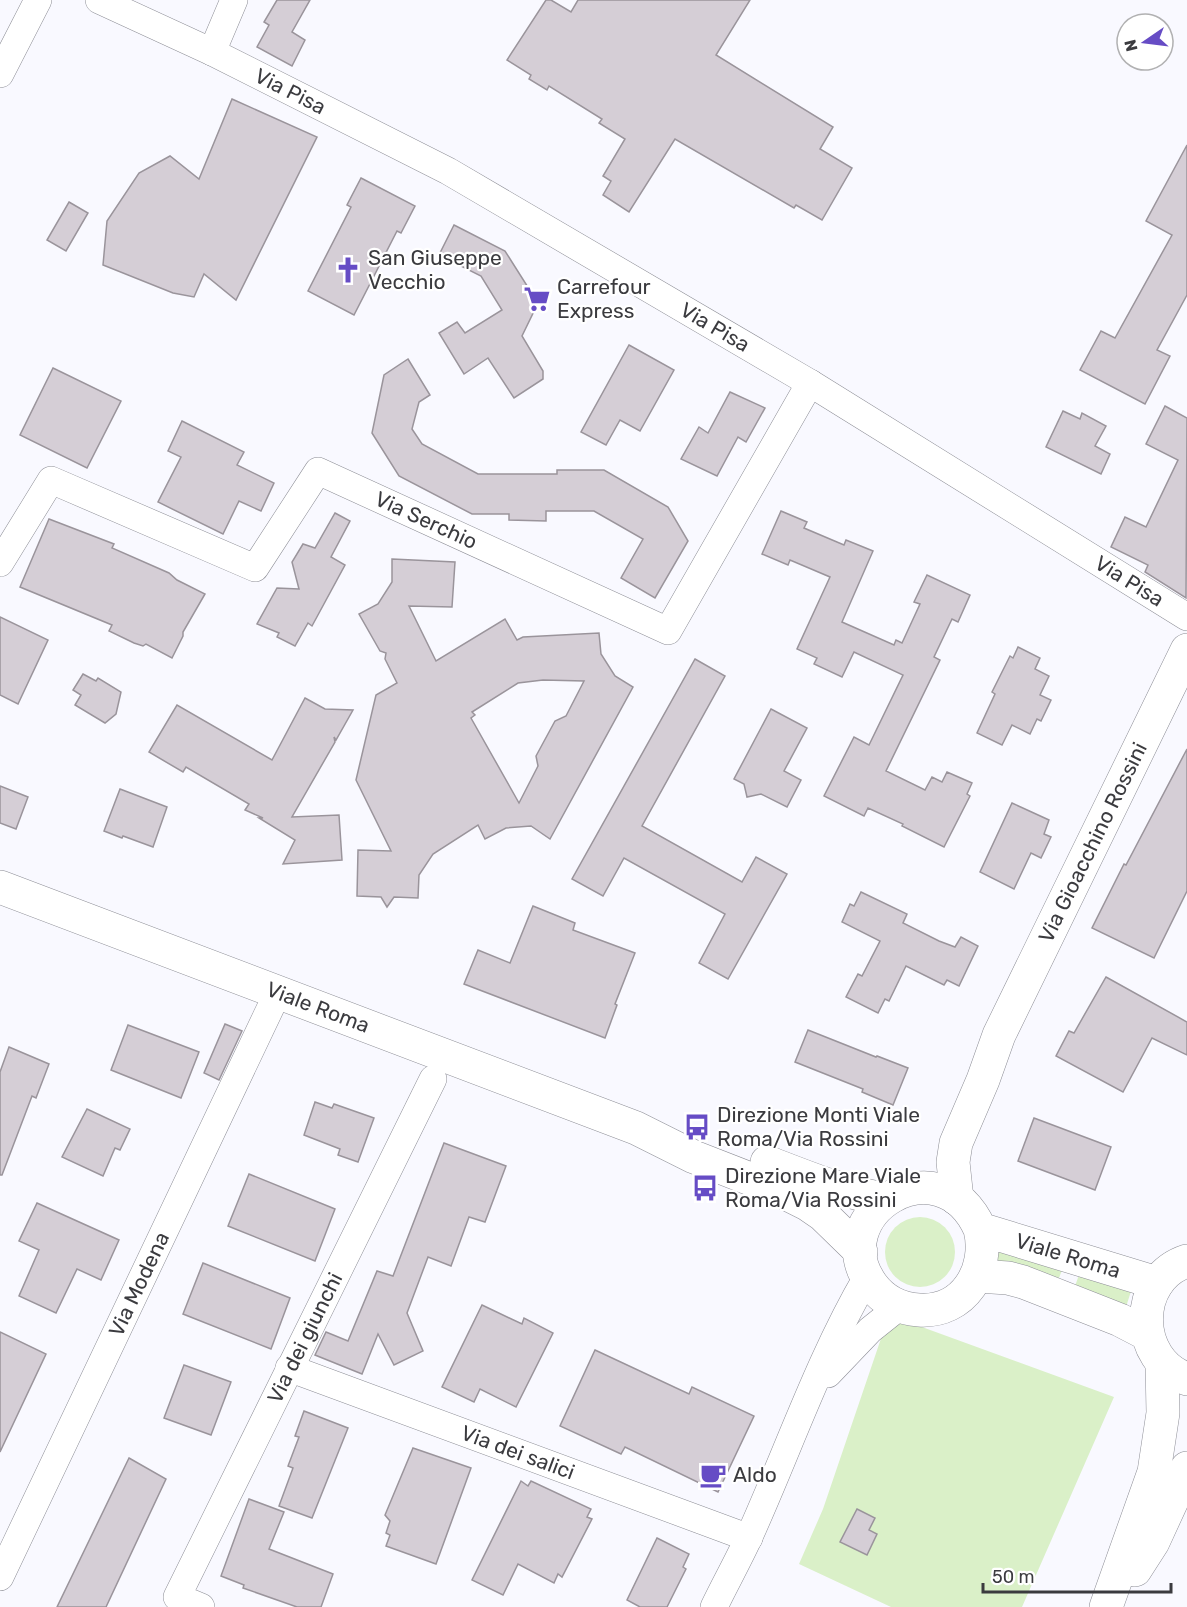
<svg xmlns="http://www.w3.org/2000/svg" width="1187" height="1607" font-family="Rubik,sans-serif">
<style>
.green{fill:#daf0c8}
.building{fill:#d5ced6;stroke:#9a949b;stroke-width:1.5;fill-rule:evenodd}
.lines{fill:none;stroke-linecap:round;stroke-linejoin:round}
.street-casing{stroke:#8d8e96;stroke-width:28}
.secondary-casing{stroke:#8d8e96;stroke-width:34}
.street{stroke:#fff;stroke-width:27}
.secondary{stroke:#fff;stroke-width:33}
.labels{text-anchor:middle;stroke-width:4.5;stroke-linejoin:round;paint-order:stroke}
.street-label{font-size:21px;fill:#3b3b3f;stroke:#fff}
.poi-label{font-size:21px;fill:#3b3b3f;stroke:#fff;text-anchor:start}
</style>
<rect width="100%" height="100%" fill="#f9f9ff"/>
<g class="green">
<circle cx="920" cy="1252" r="35"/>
<polygon points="998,1250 1062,1270 1059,1278 1013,1264 996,1262"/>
<polygon points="1079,1275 1132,1288 1126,1307 1109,1298 1075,1286"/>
<polygon points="889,1315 1114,1397 1022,1607 891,1607 799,1564 823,1509"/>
</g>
<g class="building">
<polygon points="277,0 310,0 292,32 305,40 292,66 257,47 269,25 264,22"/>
<polygon points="546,0 551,0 571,12 578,0 750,0 716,55 833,127 820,149 852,168 822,220 796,205 794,208 675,139 629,212 603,195 611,181 603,176 625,139 599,123 602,119 549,86 547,90 529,79 531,75 507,60"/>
<polygon points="232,99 317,137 236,300 204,274 194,297 173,293 103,265 107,221 139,173 170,156 199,179"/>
<polygon points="1187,145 1187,295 1157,350 1170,356 1145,404 1080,370 1101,331 1115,338 1172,235 1146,221"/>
<polygon points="361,178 415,206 401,233 397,231 354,315 308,291 351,207 347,205"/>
<polygon points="69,202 88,213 66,251 47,240"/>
<polygon points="454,225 505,251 538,303 522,336 543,371 543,379 514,398 488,358 464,374 439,333 457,322 465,333 502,310 481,276 439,255"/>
<polygon points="629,345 674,370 640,431 620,420 606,445 581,432"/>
<polygon points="408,359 430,395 419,402 412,429 422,444 478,474 557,474 557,470 604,470 668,507 688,541 655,598 621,578 643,539 594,511 546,511 546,521 509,520 509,514 472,514 399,476 372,433 384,375"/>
<polygon points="53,368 121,401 87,468 20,435"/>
<polygon points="730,392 765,408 746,442 738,437 717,476 681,459 699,427 708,433"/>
<polygon points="1165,406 1187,418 1186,598 1145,572 1148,565 1111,547 1125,517 1146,527 1178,460 1146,444"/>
<polygon points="1063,411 1080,419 1082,413 1106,426 1095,446 1110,454 1101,474 1046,447"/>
<polygon points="182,421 244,452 237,465 274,483 261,511 239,501 223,534 158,502 181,457 168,451"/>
<polygon points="781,511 807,522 804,528 844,545 846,540 873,551 842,622 894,645 896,640 902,643 920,604 914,602 927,575 970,595 958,622 952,619 934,657 940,660 886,771 925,790 932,777 942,782 947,772 972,783 967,794 970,796 944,847 902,826 903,824 868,808 864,816 824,796 854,737 869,745 903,675 854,652 842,677 814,664 817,658 797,649 830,577 790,560 788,565 762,554"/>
<polygon points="335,513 350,521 331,557 345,565 312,626 308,623 295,646 277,637 279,633 257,624 277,588 299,589 292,562 303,544 315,548"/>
<polygon points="49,519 114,544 112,548 169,573 177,580 205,594 183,632 183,636 172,658 146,644 143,646 134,643 109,631 112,625 20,587"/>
<path d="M392 559 455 562 452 607 409 606 436 661 505 619 517 640 523 637 599 633 601 654 615 676 633 687 550 839 531 826 506 828 485 839 478 825 433 854 419 875 418 898 394 897 387 907 381 897 357 896 358 850 391 851 356 780 376 695 397 683 385 659 386 653 380 651 359 614 378 604 392 582ZM543 680 584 681 566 716 555 721 536 756 538 766 519 803 471 718 475 715 472 712 518 683Z"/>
<polygon points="0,617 48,640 18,704 0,695"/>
<polygon points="1018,647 1040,658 1035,669 1049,676 1040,695 1051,700 1041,721 1037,719 1030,734 1012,725 1002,745 977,733 995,694 992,692 1010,656 1013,658"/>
<polygon points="695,659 725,676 642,826 742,882 756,857 787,874 728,979 699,963 725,914 624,858 603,896 572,879"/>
<polygon points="83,674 96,681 98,678 121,692 116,714 105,723 75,705 81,695 73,690"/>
<polygon points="305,698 325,709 353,710 336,740 334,737 335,742 292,817 339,815 342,860 283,864 295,840 259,818 263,818 245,810 249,804 186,767 183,772 149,752 177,705 272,760"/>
<polygon points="771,709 807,728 784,771 801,780 787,807 761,794 747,797 744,784 734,779"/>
<polygon points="1187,749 1187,891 1154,958 1092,928 1124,864 1126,865"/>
<polygon points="0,786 28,797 16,829 0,823"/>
<polygon points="120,789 167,807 153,847 123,836 122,838 104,831"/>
<polygon points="1012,803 1049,820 1044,834 1051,837 1041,858 1031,853 1014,889 980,872"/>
<polygon points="861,892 907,914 903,923 939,941 955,947 961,937 978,946 959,986 947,980 944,985 906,966 889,1001 885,999 878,1013 846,997 858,974 862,976 880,941 842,922 850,904 854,906"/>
<polygon points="533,906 575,923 573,930 635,953 615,1004 617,1005 605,1038 464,984 478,950 510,963"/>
<polygon points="1106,977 1187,1022 1187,1055 1152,1038 1123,1092 1056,1056 1069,1031 1074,1033"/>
<polygon points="225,1024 242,1031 219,1080 204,1073"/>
<polygon points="128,1025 199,1052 181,1098 111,1070"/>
<polygon points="808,1030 876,1057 877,1056 908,1068 893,1105 862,1092 863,1089 795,1062"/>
<polygon points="9,1047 49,1064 36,1098 32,1096 2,1175 0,1175 0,1072"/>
<polygon points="315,1102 332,1108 334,1104 374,1118 358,1162 338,1155 340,1149 304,1135"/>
<polygon points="87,1109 130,1129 120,1150 115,1148 103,1176 62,1157"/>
<polygon points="1034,1118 1111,1147 1095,1190 1018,1161"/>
<polygon points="444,1143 506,1166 485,1222 469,1217 451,1266 428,1257 407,1313 423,1351 394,1365 378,1334 362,1374 315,1355 326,1332 348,1341 377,1271 393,1276"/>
<polygon points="249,1174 335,1209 315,1261 228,1226"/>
<polygon points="37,1203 119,1240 101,1280 77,1269 56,1313 19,1296 39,1250 19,1241"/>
<polygon points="203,1263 290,1298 271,1349 183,1314"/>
<polygon points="482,1305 522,1324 524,1318 553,1333 516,1407 480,1389 474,1402 442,1387"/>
<polygon points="0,1332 46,1354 0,1452"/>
<polygon points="595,1350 689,1394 692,1387 754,1416 718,1492 625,1447 621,1454 560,1426"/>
<polygon points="184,1365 231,1382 211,1435 164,1418"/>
<polygon points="304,1411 348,1428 312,1518 279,1506 293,1468 288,1466 299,1437 295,1436"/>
<polygon points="413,1448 471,1468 436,1564 386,1546 390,1535 386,1533 390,1521 385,1515"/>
<polygon points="129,1458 166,1479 106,1607 57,1607"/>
<polygon points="521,1481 528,1486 531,1481 591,1509 587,1517 592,1519 562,1577 558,1574 554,1583 518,1564 503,1595 472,1580"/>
<polygon points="249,1499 284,1512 269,1549 333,1574 321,1607 297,1607 243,1588 244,1585 221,1576"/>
<polygon points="857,1509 875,1518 869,1530 877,1534 867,1555 840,1542"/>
<polygon points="657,1538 689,1554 683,1567 686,1569 667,1607 640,1607 627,1600"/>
</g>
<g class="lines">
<g class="street-casing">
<g id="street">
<path id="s1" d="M99 0 212 52 448 171 810 383 1187 617"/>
<polyline points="212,52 234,0"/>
<polyline points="0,74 38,0"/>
<path id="s2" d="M0 563 51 480 255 568 318 471 668 631 810 383"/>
<path id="s3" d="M289 1368 749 1538"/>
<polyline points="828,1374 870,1330 900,1306"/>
<path id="s4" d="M0 1577 278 992"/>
<path id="s5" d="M201 1607 177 1597 433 1079"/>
<path d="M714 1607C725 1584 738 1561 749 1537 788 1451 819 1359 867 1277"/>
</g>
</g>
<g class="secondary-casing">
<g id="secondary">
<path id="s6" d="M0 887 636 1128 694 1157 781 1191 807 1204 823 1215 861 1252"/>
<path d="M767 1162C806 1177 844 1193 885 1199"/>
<path id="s7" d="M957 1199 953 1162 956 1143 983 1080 999 1035 1187 650"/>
<path id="s8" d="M980 1229C990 1270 964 1313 919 1310 900 1309 883 1300 872 1285 821 1214 940 1139 980 1229L1157 1283"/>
<path d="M1187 1261C1132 1279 1134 1361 1187 1379"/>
<polyline points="977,1276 1008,1278 1023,1282 1120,1320 1147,1334"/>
<polyline points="1135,1570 1153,1542 1187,1468"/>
<polyline points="1106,1607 1154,1472 1163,1413 1162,1363"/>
</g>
</g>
<use href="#street" class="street"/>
<use href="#secondary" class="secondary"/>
</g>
<defs>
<g id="church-bare" transform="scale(2.07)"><path d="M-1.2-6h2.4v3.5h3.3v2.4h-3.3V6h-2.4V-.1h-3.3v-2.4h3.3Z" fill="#664cc5" stroke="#fff" stroke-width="2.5" paint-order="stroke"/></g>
<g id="supermarket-bare" transform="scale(2.07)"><path d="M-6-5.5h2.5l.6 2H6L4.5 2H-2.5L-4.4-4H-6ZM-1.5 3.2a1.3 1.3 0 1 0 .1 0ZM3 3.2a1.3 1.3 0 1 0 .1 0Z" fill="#664cc5" stroke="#fff" stroke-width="2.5" paint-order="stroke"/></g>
<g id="bus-bare" transform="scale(2.07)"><path d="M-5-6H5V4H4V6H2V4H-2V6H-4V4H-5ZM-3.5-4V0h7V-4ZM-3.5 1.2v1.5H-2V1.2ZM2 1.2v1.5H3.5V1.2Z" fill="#664cc5" stroke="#fff" stroke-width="2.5" paint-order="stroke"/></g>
<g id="cafe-bare" transform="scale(2.07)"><path d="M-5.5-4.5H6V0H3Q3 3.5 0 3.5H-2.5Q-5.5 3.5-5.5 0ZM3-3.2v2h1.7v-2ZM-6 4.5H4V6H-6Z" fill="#664cc5" stroke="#fff" stroke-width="2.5" paint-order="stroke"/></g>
</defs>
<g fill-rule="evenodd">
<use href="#church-bare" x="348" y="270"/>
<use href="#supermarket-bare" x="537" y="299"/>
<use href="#bus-bare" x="697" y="1127"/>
<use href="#bus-bare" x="705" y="1188"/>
<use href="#cafe-bare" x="713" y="1475"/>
</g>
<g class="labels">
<g class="street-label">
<text dy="7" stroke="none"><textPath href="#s1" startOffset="212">Via Pisa</textPath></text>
<text dy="7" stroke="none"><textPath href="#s1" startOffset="698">Via Pisa</textPath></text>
<text dy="7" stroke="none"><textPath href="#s2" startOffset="554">Via Serchio</textPath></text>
<text dy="7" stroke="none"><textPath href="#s1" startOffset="1184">Via Pisa</textPath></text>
<text dy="7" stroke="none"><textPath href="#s7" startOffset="387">Via Gioacchino Rossini</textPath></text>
<text dy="7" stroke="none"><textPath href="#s6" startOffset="340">Viale Roma</textPath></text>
<text dy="7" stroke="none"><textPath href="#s8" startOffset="476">Viale Roma</textPath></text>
<text dy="7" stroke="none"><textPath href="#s4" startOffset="324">Via Modena</textPath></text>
<text dy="7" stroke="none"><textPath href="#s5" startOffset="315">Via dei giunchi</textPath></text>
<text dy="7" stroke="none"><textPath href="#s3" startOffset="244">Via dei salici</textPath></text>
</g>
<g class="poi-label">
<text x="368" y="265">San Giuseppe<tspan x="368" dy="24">Vecchio</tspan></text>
<text x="557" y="294">Carrefour<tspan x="557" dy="24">Express</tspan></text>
<text x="717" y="1122">Direzione Monti Viale<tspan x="717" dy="24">Roma/Via Rossini</tspan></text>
<text x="725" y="1183">Direzione Mare Viale<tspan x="725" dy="24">Roma/Via Rossini</tspan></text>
<text x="733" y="1482">Aldo</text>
</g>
</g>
<g transform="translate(1145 42) rotate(256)"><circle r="28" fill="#ffffff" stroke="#b1b1b2" stroke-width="1.5"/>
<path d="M0-4.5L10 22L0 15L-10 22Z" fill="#664cc5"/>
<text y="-9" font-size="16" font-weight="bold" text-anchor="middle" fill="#3b3b3f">N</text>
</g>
<path d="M983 1583v9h188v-9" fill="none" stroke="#3b3b3f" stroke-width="3"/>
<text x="992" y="1583" font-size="18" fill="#3b3b3f" stroke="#ffffff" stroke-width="4.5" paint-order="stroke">50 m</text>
</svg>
